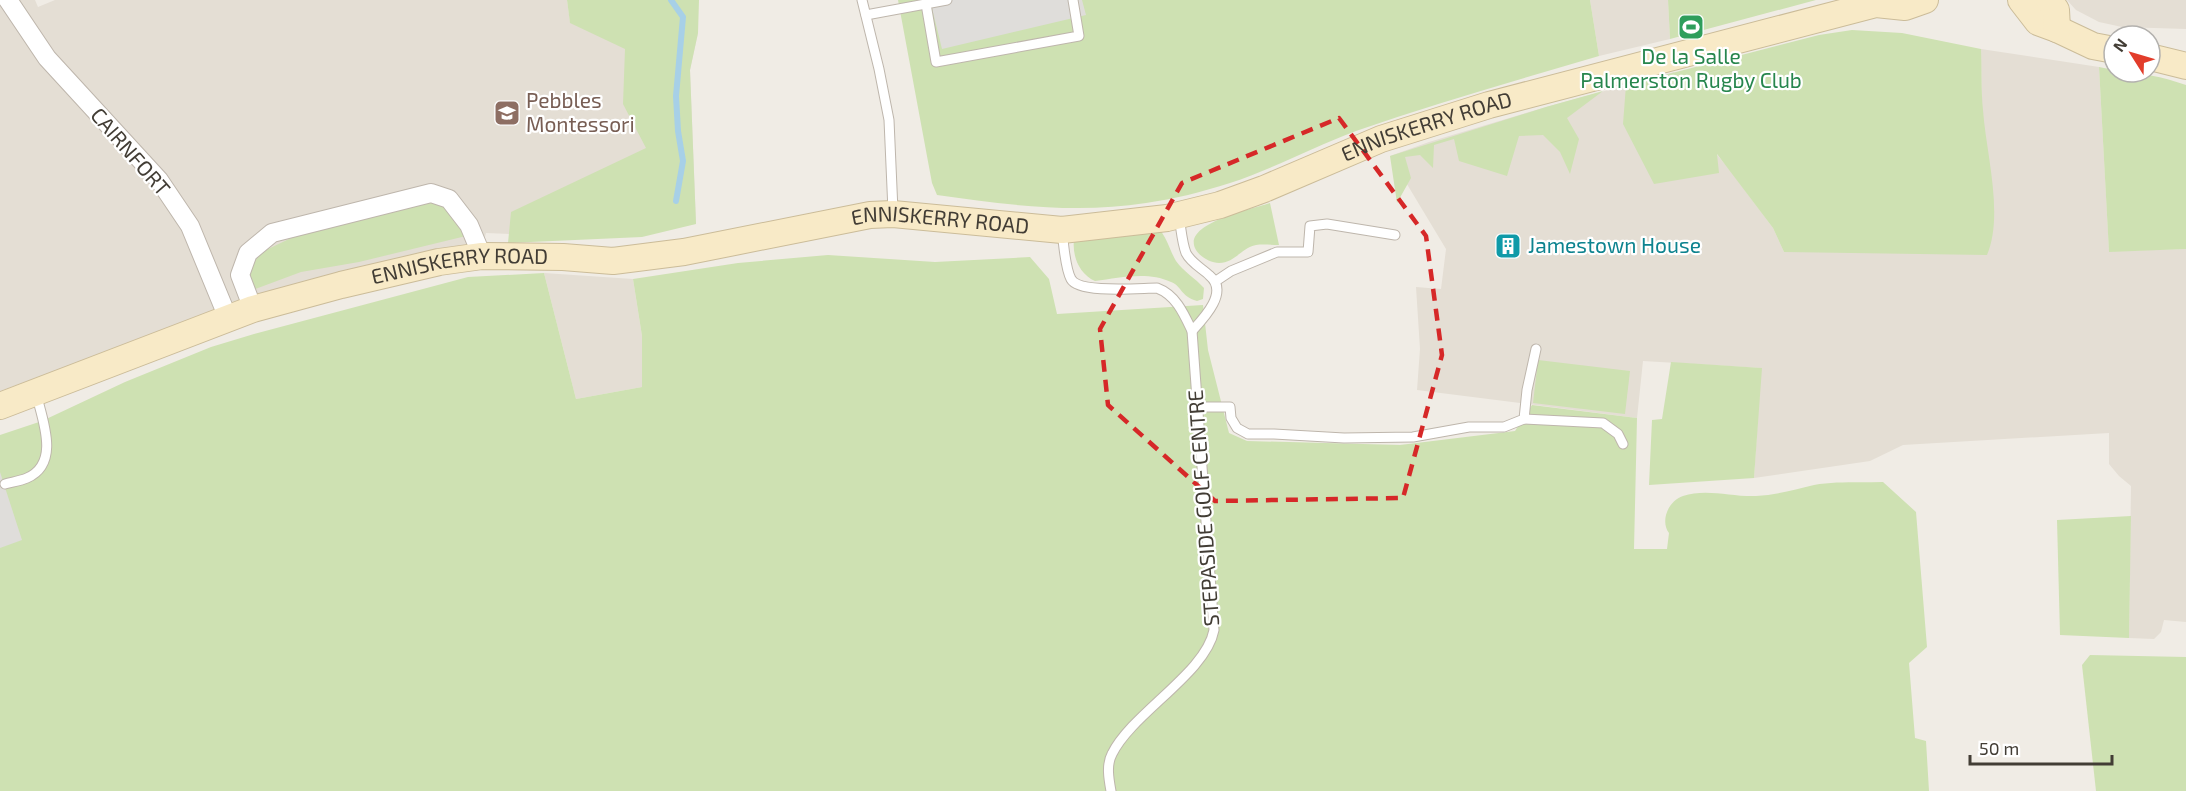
<svg xmlns="http://www.w3.org/2000/svg" width="2186" height="791" font-family="'Exo 2',sans-serif">
<style>
.residential{fill:#e4ded4}
.green{fill:#cee1b2}
.parking{fill:#dfddda}
.lines{fill:none;stroke-linecap:round;stroke-linejoin:round}
.stream{stroke:#a7d0e7;stroke-width:6}
.lane-casing{stroke:#beb6ac;stroke-width:11}
.street-casing{stroke:#beb6ac;stroke-width:20}
.secondary-casing{stroke:#cbbc99;stroke-width:28}
.lane{stroke:#fff;stroke-width:9}
.street{stroke:#fff;stroke-width:18}
.secondary{stroke:#f8eac7;stroke-width:26}
.marked{fill:none;stroke:#d62828;stroke-width:4.5;stroke-dasharray:12 8;stroke-linejoin:round}
.labels{text-anchor:middle;stroke-width:4.5;stroke-linejoin:round;paint-order:stroke}
.leisure-label{font-size:21px;fill:#27864d;stroke:#fff}
.education-label{font-size:21px;fill:#785e54;stroke:#fff;text-anchor:start}
.street-label{font-size:21px;fill:#423d35;stroke:#fff}
.culture-label{font-size:21px;fill:#0d838f;stroke:#fff;text-anchor:start}
</style>
<rect width="100%" height="100%" fill="#f0ece5"/>
<g class="residential">
<polygon points="0,0 35,0 38,7 55,0 567,0 570,22 698,33 690,70 696,224 534,235 486,233 484,241 262,295 0,391"/>
<polygon points="1590,0 1668,0 1670,39 1599,56"/>
<polygon points="2067,0 2186,0 2186,29 2122,27 2099,22 2076,10"/>
<polygon points="1981,49 2099,67 2109,251 2186,249 2186,622 2164,620 2161,632 2154,639 2129,638 2131,486 2119,476 2109,464 2109,433 1903,445 1870,461 1754,478 1761,368 1643,361 1637,418 1417,390 1420,349 1416,287 1441,289 1446,249 1390,156 1429,142 1546,107 1674,72 1708,144 1729,169 1773,228 1784,252 1982,110"/>
<polygon points="544,273 633,279 642,336 642,387 576,399"/>
</g>
<g class="green">
<polygon points="567,0 699,0 698,33 690,70 696,224 642,237 508,243 511,212 646,148 623,104 625,49 570,23"/>
<path d="M898 0H1590L1599 56C1518 80 1436 103 1356 131 1313 147 1273 169 1230 183 1202 192 1174 199 1146 203 1077 214 1006 205 937 195L932 183Z"/>
<polygon points="1668,0 1816,0 1670,39"/>
<path d="M1852 30 1902 33 1981 49C1982 70 1981 90 1983 110 1986 153 2004 215 1987 255L1784 252 1773 228 1717 154 1719 173 1654 184 1623 124 1626 85 1819 35Z"/>
<path d="M2099 67 2114 70V72C2139 72 2163 77 2186 85V249L2109 252Z"/>
<polygon points="1603,91 1567,118 1579,139 1570,174 1560,152 1543,135 1519,136 1507,176 1459,161 1454,139 1434,145 1433,168 1420,155 1405,157 1411,178 1397,203 1390,156 1546,107"/>
<polygon points="436,201 449,207 466,236 359,262 301,272 250,291 248,270 262,252 291,238 352,217"/>
<path d="M1270 203 1279 245C1271 245 1263 244 1256 245 1241 248 1235 263 1219 263 1211 263 1200 257 1196 250 1180 223 1254 209 1270 203Z"/>
<path d="M1160 230C1168 240 1170 251 1176 261 1184 272 1195 278 1204 288L1203 299 1197 301C1180 296 1182 286 1171 282 1147 271 1120 278 1095 281 1079 274 1072 256 1074 239Z"/>
<path d="M828 255 935 262 1030 257 1049 279 1057 314 1203 305 1208 350 1229 433 1247 441 1400 445 1515 431 1532 405 1637 418 1634 549H1667L1669 533C1660 521 1668 501 1683 496 1706 488 1732 497 1756 496 1776 495 1794 490 1814 485 1836 481 1861 483 1883 482L1916 512 1927 647 1909 663 1915 738 1926 741 1929 791H0V435L42 421 125 382 211 347 254 334 468 277 544 273 576 399 642 387V336L633 279 738 263Z"/>
<polygon points="1538,360 1630,371 1625,414 1533,403"/>
<polygon points="1671,362 1762,368 1754,478 1649,485 1652,420 1662,419"/>
<polygon points="2131,516 2129,638 2060,635 2057,520"/>
<polygon points="2090,655 2186,657 2186,791 2096,791 2082,665"/>
</g>
<g class="parking">
<polygon points="930,0 1082,0 1086,15 942,49"/>
<polygon points="0,472 22,540 0,548"/>
</g>
<g class="lines">
<polyline class="stream" points="671,0 683,17 676,96 678,131 683,161 676,201"/>
<g class="lane-casing">
<g id="lane">
<polyline points="862,0 879,69 889,120 893,211"/>
<polyline points="926,4 936,62 1079,36 1073,0"/>
<polyline points="866,15 947,0"/>
<path d="M1179 217C1181 228 1182 243 1186 253 1191 263 1203 269 1210 276 1229 292 1204 318 1192 331"/>
<path d="M1062 232C1064 245 1065 268 1071 279 1079 294 1140 288 1157 288 1176 295 1184 314 1192 331L1214 630C1206 673 1132 713 1112 754 1106 765 1109 780 1111 791"/>
<polyline points="1216,281 1231,271 1277,252 1308,252 1310,226 1327,224 1395,235"/>
<polyline points="1198,407 1230,407 1231,418 1237,428 1248,434 1274,434 1344,438 1413,437 1469,427 1504,427 1524,419 1527,390 1536,349"/>
<polyline points="1524,419 1603,423 1618,434 1623,444"/>
<path d="M5 484C12 482 20 481 27 478 61 463 42 419 36 393"/>
</g>
</g>
<g class="street-casing">
<g id="street">
<polyline points="8,0 47,58 159,180 190,226 228,318"/>
<polyline points="253,309 240,275 248,253 272,233 431,193 449,199 469,225 482,256"/>
</g>
</g>
<g class="secondary-casing">
<g id="secondary">
<polyline points="2021,0 2038,22 2057,29 2093,46 2114,50"/>
<polyline points="2049,0 2056,10 2057,29"/>
<polyline points="2150,57 2186,66"/>
<path id="s1" d="M0 406 253 309 341 285 439 262 482 256 563 257 613 261 684 252 870 215 893 214 1062 230 1167 218 1220 205 1264 189 1381 139 1489 105 1876 4 1905 7 1925 0"/>
</g>
</g>
<use href="#lane" class="lane"/>
<use href="#street" class="street"/>
<use href="#secondary" class="secondary"/>
</g>
<path class="marked" d="M1339 118 1426 236 1442 355 1403 498 1215 501 1108 405 1100 329 1182 183Z"/>
<defs>
<g id="stadium-square" transform="scale(1.35)"><rect x="-9" y="-9" width="18" height="18" rx="4" fill="#2e9e5b" stroke="#fff"/><path d="M0-5a6.5 5 0 1 0 0 10a6.5 5 0 1 0 0-10ZM-3.5-1.8h7v3.6h-7Z" fill="#fff"/></g>
<g id="school-square" transform="scale(1.35)"><rect x="-9" y="-9" width="18" height="18" rx="4" fill="#8d6e63" stroke="#fff"/><path d="M0-5L7-2L0 1L-7-2ZM-4 1L0 2.5L4 1V4Q0 6-4 4Z" fill="#fff"/></g>
<g id="building-square" transform="scale(1.35)"><rect x="-9" y="-9" width="18" height="18" rx="4" fill="#0f9aa8" stroke="#fff"/><path d="M-4-6H4V6H1V3H-1V6H-4ZM-2.5-4.3h1.7v1.8h-1.7ZM.8-4.3h1.7v1.8H.8ZM-2.5-1h1.7V.8h-1.7ZM.8-1h1.7V.8H.8Z" fill="#fff"/></g>
</defs>
<g fill-rule="evenodd">
<use href="#stadium-square" x="1691" y="27"/>
<use href="#school-square" x="507" y="113"/>
<use href="#building-square" x="1508" y="246"/>
</g>
<g class="labels">
<g class="leisure-label">
<text x="1691" y="64">De la Salle<tspan x="1691" dy="24">Palmerston Rugby Club</tspan></text>
</g>
<g class="education-label">
<text x="526" y="108">Pebbles<tspan x="526" dy="24">Montessori</tspan></text>
</g>
<g class="street-label">
<text dy="7" stroke="none"><textPath href="#s1" startOffset="1473">ENNISKERRY ROAD</textPath></text>
<text transform="translate(130 152) rotate(49)" y="7">CAIRNFORT</text>
<text dy="7" stroke="none"><textPath href="#s1" startOffset="969">ENNISKERRY ROAD</textPath></text>
<text dy="7" stroke="none"><textPath href="#s1" startOffset="483">ENNISKERRY ROAD</textPath></text>
<text transform="translate(1204 508) rotate(-94)" y="7">STEPASIDE GOLF CENTRE</text>
</g>
<g class="culture-label">
<text x="1528" y="253">Jamestown House</text>
</g>
</g>
<g transform="translate(2132 54) rotate(307)"><circle r="28" fill="#ffffff" stroke="#b3b1ae" stroke-width="1.5"/>
<path d="M0-4.5L10 22L0 15L-10 22Z" fill="#e23d2b"/>
<text y="-9" font-size="16" font-weight="bold" text-anchor="middle" fill="#423d35">N</text>
</g>
<path d="M1970 755v9h142v-9" fill="none" stroke="#423d35" stroke-width="3"/>
<text x="1979" y="755" font-size="18" fill="#423d35" stroke="#ffffff" stroke-width="4.5" paint-order="stroke">50 m</text>
</svg>
